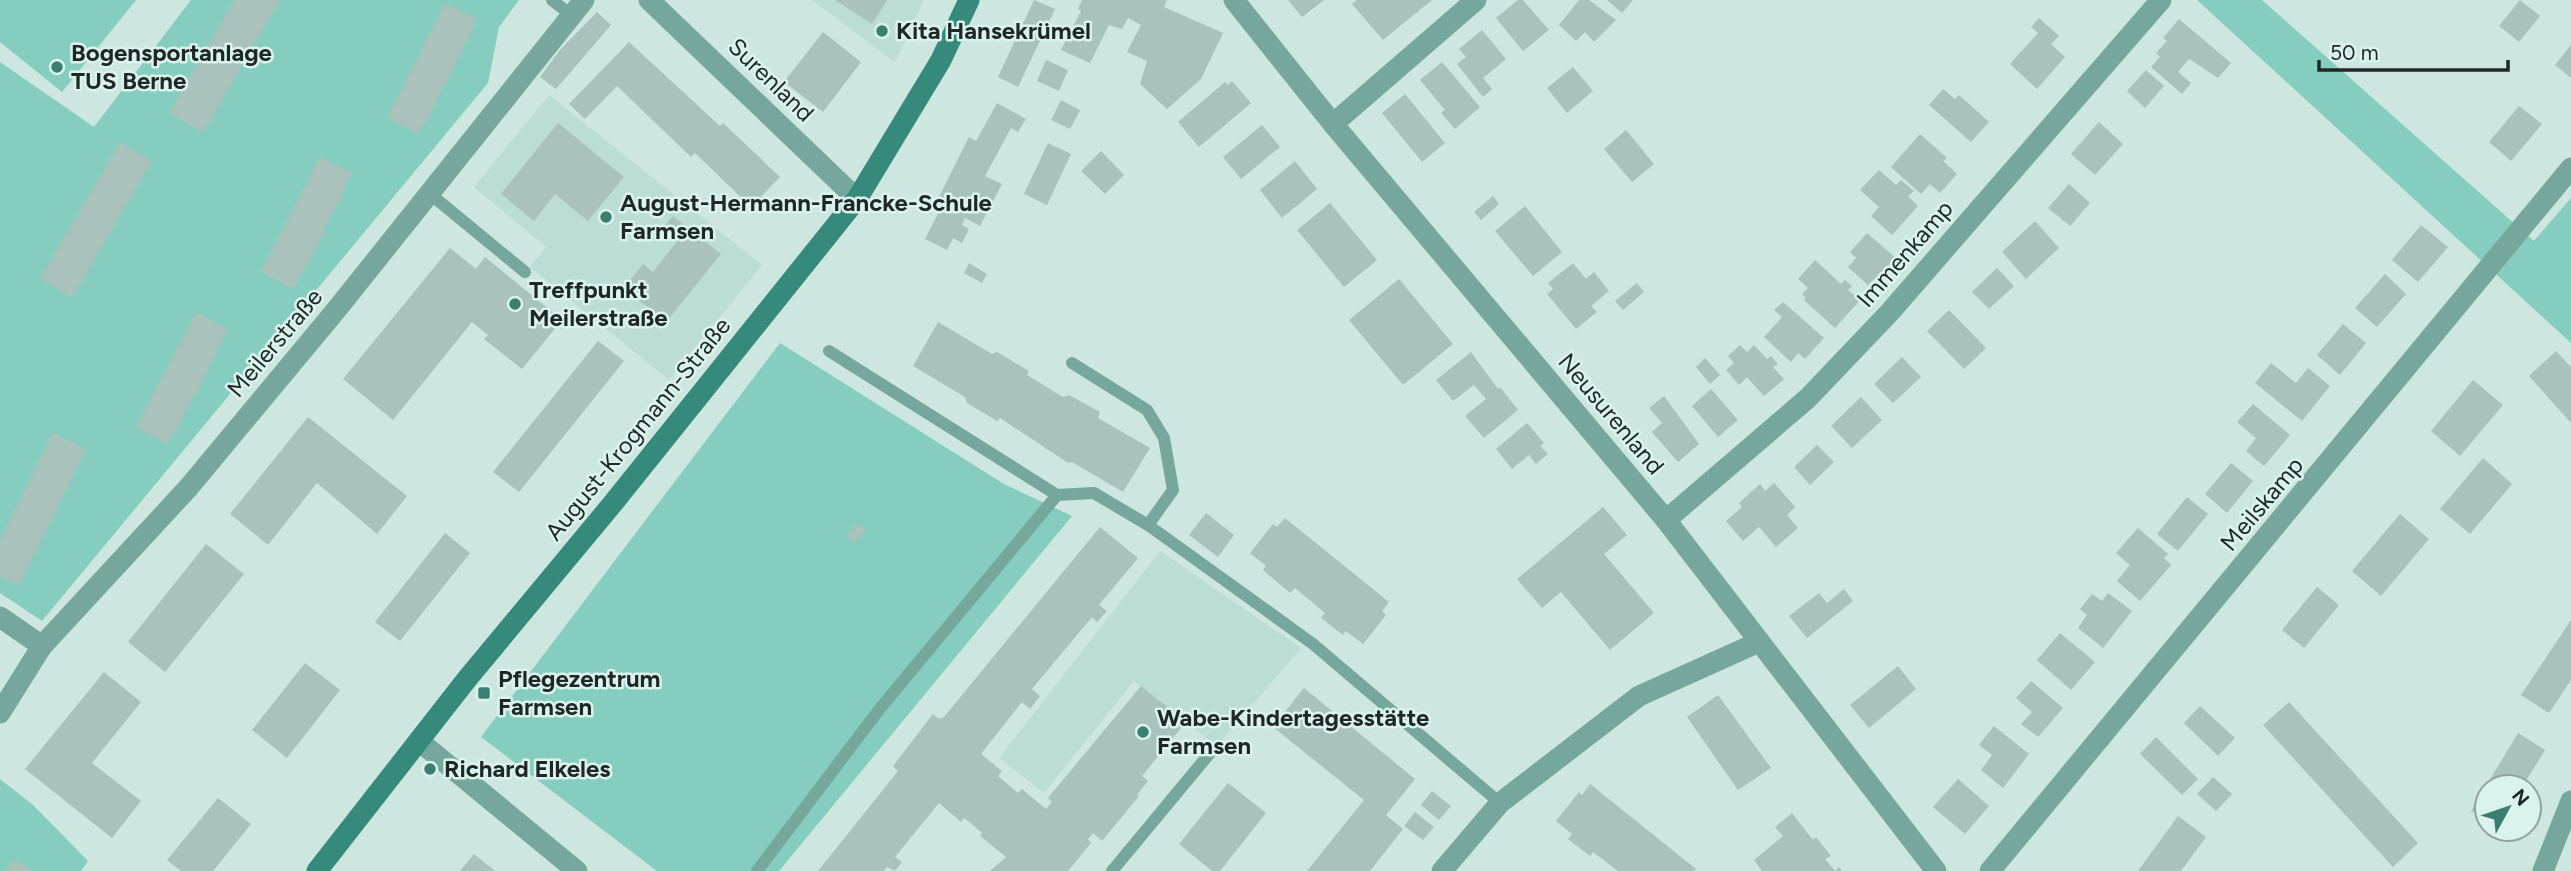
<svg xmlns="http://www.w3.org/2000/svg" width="2571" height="871" font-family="Figtree,sans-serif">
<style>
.built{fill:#bbddd5}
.green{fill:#85cdbe}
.building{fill:#a9c2bc}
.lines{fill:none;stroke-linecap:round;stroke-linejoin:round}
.lane{stroke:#75a79c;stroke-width:12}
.street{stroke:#75a79c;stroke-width:21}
.secondary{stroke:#368a7c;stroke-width:21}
.poi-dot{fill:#3b7f72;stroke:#daf3ed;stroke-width:2.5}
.labels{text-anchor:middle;stroke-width:5;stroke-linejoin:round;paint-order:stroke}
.poi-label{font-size:24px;font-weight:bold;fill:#1f2826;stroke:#daf3ed;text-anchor:start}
.street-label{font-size:24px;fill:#1f2826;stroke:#daf3ed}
</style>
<rect width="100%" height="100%" fill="#cde6e0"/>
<g class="built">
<polygon points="812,0 924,0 895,62"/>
<polygon points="549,95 762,265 669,380 530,267 546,247 474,187"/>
<polygon points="1160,551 1301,648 1217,746 1134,681 1044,793 999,758"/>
</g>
<g class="green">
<polygon points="0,0 136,0 62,92 0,42"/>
<polygon points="191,0 519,0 499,27 488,83 42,621 0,593 0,62 94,127"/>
<polygon points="2197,0 2262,0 2534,241 2571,198 2571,343"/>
<polygon points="780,343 1004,484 1072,516 779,871 657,871 481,737"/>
<polygon points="0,779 33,805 88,861 81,871 0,871"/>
</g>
<g class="building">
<polygon points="234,0 280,0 203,133 169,113"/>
<polygon points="835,0 887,0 872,24"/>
<polygon points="1034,0 1055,9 1018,87 998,77"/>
<polygon points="1082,0 1167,0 1164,7 1223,33 1201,79 1167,109 1140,84 1147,61 1127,52 1141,25 1128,18 1122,29 1109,25 1090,63 1061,50 1081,11 1078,9"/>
<polygon points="1288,0 1324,0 1302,17"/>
<polygon points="1357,0 1432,0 1383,40 1352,4"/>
<polygon points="1518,0 1523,0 1549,30 1523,51 1496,18"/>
<polygon points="1579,0 1589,0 1616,20 1594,42 1585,32 1576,41 1559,25"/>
<polygon points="1607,0 1633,0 1622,13"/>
<polygon points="2520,0 2540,16 2519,42 2499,26"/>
<polygon points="445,3 477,19 445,87 443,86 426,124 424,122 418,134 387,118"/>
<polygon points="597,12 611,25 556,89 540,77 560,50"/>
<polygon points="2039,18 2059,36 2051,44 2065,57 2037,89 2010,64 2038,33 2031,27"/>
<polygon points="2179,19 2231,63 2218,78 2189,59 2178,72 2191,83 2182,94 2151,67 2160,57 2156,53 2167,41 2163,38"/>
<polygon points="1482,30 1506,59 1483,78 1492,89 1483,97 1457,64 1466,57 1459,49"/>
<polygon points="823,32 861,62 823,112 784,82"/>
<polygon points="629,42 720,126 723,123 780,177 751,207 695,153 691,157 617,86 585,119 569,104"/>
<polygon points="2571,45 2571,78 2555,65"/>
<polygon points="1046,60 1068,70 1059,91 1037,81"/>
<polygon points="1442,62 1480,107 1455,129 1441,113 1445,110 1420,80"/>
<polygon points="1573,67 1593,91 1567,113 1547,88"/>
<polygon points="2146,70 2164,86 2145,108 2127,91"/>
<polygon points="1232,81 1251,103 1199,147 1178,122 1225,82 1228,85"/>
<polygon points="1943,89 1955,99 1959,95 1989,122 1971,142 1929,105"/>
<polygon points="1405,94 1445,143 1422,162 1382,113"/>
<polygon points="1061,100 1080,110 1070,129 1051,120"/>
<polygon points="997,103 1026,119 1018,132 1011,128 985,176 1002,184 980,226 965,218 962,225 969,229 962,243 953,238 947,250 925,239 945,200 939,197 969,137 976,141"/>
<polygon points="2519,106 2542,124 2511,161 2489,142"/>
<polygon points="2099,122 2123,144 2095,175 2071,154"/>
<polygon points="558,123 624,177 588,221 555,194 534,221 501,194"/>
<polygon points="1262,125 1280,147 1241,179 1223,157"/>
<polygon points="1626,130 1654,164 1632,182 1604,149"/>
<polygon points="1920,134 1947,158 1943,161 1957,174 1940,193 1930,184 1921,194 1891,167"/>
<polygon points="120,142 152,161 72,298 40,279"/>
<polygon points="1048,143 1071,154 1047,205 1024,194"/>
<polygon points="1101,151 1124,175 1105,194 1081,171"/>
<polygon points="320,157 352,173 342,193 344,194 323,230 326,231 293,289 261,272"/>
<polygon points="1295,161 1317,189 1282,218 1260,190"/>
<polygon points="1879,170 1896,185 1901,180 1914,191 1908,196 1918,206 1892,235 1871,216 1879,207 1860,190"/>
<polygon points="2069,184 2090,203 2070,226 2048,208"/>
<polygon points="1493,196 1499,204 1481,220 1474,212"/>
<polygon points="1330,203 1377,260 1344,287 1297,230"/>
<polygon points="1525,206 1562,252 1533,276 1495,231"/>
<polygon points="673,216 721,254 666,322 624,288 643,264 653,272 679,239 664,227"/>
<polygon points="2035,221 2059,248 2026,279 2002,252"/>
<polygon points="2421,225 2448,247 2418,282 2392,260"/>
<polygon points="1867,233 1896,258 1868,285 1848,267 1856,258 1850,252"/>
<polygon points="450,248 476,269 485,257 562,320 522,369 484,339 488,335 472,322 393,420 343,379"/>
<polygon points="1815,260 1841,284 1845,280 1852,286 1848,290 1860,300 1835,328 1804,300 1806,298 1802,294 1808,288 1798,279"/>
<polygon points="969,263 987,274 982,283 964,273"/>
<polygon points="1573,263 1586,279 1594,272 1609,291 1591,306 1597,312 1576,329 1547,294 1553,289 1548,283"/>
<polygon points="1997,268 2014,286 1989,309 1972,292"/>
<polygon points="2385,274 2406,294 2377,327 2355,308"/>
<polygon points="1399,279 1453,344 1403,385 1349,320"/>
<polygon points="1637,283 1644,292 1623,310 1615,301"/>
<polygon points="1783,302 1824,338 1805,359 1798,353 1791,362 1764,337 1782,317 1774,310"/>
<polygon points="1949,310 1986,348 1964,369 1927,331"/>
<polygon points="196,312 228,329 195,397 193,396 176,433 174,432 167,444 136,427"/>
<polygon points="938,322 992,354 997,352 1029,371 1027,375 1063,397 1069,395 1100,412 1098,418 1150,448 1123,492 1072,462 1068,463 1000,418 997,421 967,403 965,397 913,366"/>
<polygon points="2343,324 2366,343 2340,375 2317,355"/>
<polygon points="598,341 624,361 519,492 493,472"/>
<polygon points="1740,345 1747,352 1754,345 1767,359 1771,356 1778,364 1773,367 1784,379 1764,396 1747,377 1739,385 1726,370 1734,363 1728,356"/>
<polygon points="2556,351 2571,367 2571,423 2529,376"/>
<polygon points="1471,352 1498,389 1500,387 1518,410 1484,438 1465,416 1486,399 1474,385 1453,401 1436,380"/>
<polygon points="1902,357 1921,377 1893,403 1874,384"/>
<polygon points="1705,358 1720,375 1710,384 1696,367"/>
<polygon points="2271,363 2296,383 2308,368 2330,386 2302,421 2255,383"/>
<polygon points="2473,380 2503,405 2460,456 2431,431"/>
<polygon points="1711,389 1738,420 1718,437 1692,406"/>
<polygon points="1664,396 1699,444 1678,462 1652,432 1662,423 1649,408"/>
<polygon points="1861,397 1882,420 1852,448 1831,426"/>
<polygon points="2253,404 2290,435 2264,466 2246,451 2256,438 2237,422"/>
<polygon points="308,417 407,496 377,534 317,483 268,545 230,514"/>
<polygon points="1527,423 1544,443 1540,446 1548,454 1536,464 1529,455 1512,469 1496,449"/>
<polygon points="53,433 86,449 19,586 0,577 0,540"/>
<polygon points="1817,445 1834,462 1810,485 1794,467"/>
<polygon points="2483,458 2512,484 2470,534 2440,509"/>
<polygon points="2231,463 2253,481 2227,513 2205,494"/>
<polygon points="1774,483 1795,507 1787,515 1798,528 1776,547 1759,527 1743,541 1726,521 1742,507 1739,503 1760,484 1765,491"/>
<polygon points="2187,497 2208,514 2178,551 2157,534"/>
<polygon points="1603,507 1627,535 1604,554 1654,613 1610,650 1561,592 1542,608 1517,579"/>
<polygon points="1206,513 1234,535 1218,557 1189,535"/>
<polygon points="2400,514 2429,539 2381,596 2352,571"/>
<polygon points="1285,518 1389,602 1382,611 1386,615 1363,644 1346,631 1343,635 1321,618 1325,613 1295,588 1290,593 1263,570 1266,566 1250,553 1273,524 1277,527"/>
<polygon points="857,523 866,530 855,543 846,535"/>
<polygon points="1100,527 1138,558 1099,605 1107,611 1097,622 1092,617 1032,689 1040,696 1030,709 1022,702 981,754 1002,771 998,776 1018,793 1022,789 1046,809 1052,802 1048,798 1141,686 1186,722 1142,776 1148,781 1137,795 1139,796 1102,841 1093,833 1088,839 1091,843 1068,871 990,871 1006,857 980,836 982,833 973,825 964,818 961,822 939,803 895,857 902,862 895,871 887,867 884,871 818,871 898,771 893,766 933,714 939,719 944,717"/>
<polygon points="2138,528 2168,554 2164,558 2171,565 2140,601 2117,581 2130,565 2116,553"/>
<polygon points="445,533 470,553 400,641 375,622"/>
<polygon points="206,544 244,574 165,672 128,642"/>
<polygon points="2317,587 2339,605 2304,648 2282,630"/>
<polygon points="1844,589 1853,601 1807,638 1789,616 1819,593 1827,603"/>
<polygon points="2108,593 2132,611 2103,648 2078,628 2087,615 2080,609 2092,594 2102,601"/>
<polygon points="2571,620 2571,680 2549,713 2521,695"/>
<polygon points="2060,633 2095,662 2071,690 2037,660"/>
<polygon points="305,663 340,690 287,758 252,730"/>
<polygon points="1898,666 1916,689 1869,728 1850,705"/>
<polygon points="104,672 141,702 92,763 141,801 112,838 25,769"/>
<polygon points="2031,681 2063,708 2038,737 2021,724 2032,712 2016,698"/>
<polygon points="1304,688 1415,779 1386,815 1403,829 1370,871 1307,871 1364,800 1273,727"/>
<polygon points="1718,695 1771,768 1738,790 1687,717"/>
<polygon points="2289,702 2418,843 2393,867 2263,725"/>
<polygon points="2200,706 2235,738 2218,756 2184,723"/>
<polygon points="1994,726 2029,754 2003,788 1981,770 1992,755 1979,745"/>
<polygon points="2518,733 2545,750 2522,787 2487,787 2487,820 2471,811"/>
<polygon points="2156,737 2198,779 2182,795 2140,754"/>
<polygon points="2213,777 2232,794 2216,811 2197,794"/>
<polygon points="1958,779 1989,806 1965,834 1933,807"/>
<polygon points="1228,783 1266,813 1220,871 1212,871 1179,844"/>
<polygon points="1590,784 1696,869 1694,871 1618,871 1593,852 1590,856 1568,839 1572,834 1556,821 1579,792 1582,795"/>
<polygon points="1432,791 1451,806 1439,820 1421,805"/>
<polygon points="218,798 251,824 213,871 181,871 167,860"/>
<polygon points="1415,812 1434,827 1423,840 1404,826"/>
<polygon points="1792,813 1813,840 1816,837 1831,856 1825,859 1835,871 1839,867 1842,871 1762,871 1754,860 1783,836 1775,827"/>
<polygon points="2178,816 2206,837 2181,871 2138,871"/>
<polygon points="474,854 495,871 460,871"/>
<polygon points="13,859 34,871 6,871"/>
</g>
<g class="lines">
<g class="lane">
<polyline points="552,0 570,14"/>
<polyline points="429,193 525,272"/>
<polyline points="829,351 1057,495 1094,493 1148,525 1313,644 1500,803"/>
<polyline points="1072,363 1147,410 1164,438 1173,490 1148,525"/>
<polyline points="757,871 878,711 1057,495"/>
<polyline points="1112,871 1210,753"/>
</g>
<g class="street">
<polyline points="649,0 857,199"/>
<polyline points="1234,0 1333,124 1666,520 1936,871"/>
<polyline points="1333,124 1476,0"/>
<polyline points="1666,520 1808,398 1890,312 2161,0"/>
<polyline points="0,617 42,646"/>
<polyline points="0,713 42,646 189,487 337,309 584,0"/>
<polyline points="419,741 577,871"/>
<polyline points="1442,871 1500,803 1639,696 1759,642"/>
<polyline points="1990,871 2571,168"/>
<polyline points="2543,871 2571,801"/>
</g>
<polyline class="secondary" points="317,871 467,679 614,502 857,199 941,60 969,0"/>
</g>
<g class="poi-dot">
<circle cx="882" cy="31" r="7"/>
<circle cx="57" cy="67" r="7"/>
<circle cx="606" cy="217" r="7"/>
<circle cx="515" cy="304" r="7"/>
<rect x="477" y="686" width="14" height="14" rx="3.5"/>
<circle cx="1143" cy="732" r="7"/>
<circle cx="430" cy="769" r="7"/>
</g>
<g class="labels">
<g class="poi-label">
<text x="896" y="39">Kita Hansekrümel</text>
<text x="71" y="61">Bogensportanlage<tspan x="71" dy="28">TUS Berne</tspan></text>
<text x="620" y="211">August-Hermann-Francke-Schule<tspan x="620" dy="28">Farmsen</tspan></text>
<text x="529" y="298">Treffpunkt<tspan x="529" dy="28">Meilerstraße</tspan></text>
<text x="498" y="687">Pflegezentrum<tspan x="498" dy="28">Farmsen</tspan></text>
<text x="1157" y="726">Wabe-Kindertagesstätte<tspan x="1157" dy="28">Farmsen</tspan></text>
<text x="444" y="777">Richard Elkeles</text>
</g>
<g class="street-label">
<text transform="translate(771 80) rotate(44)" y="8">Surenland</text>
<text transform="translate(1905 254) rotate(-49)" y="8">Immenkamp</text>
<text transform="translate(275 343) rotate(-50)" y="8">Meilerstraße</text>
<text transform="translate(1611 414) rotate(50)" y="8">Neusurenland</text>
<text transform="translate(638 429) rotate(-51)" y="8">August-Krogmann-Straße</text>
<text transform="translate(2262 504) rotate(-50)" y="8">Meilskamp</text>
</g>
</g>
<g transform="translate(2508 808) rotate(50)"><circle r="33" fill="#daf3ed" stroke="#8fa29d" stroke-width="2"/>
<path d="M0-5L12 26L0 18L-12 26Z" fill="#3b7f72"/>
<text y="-10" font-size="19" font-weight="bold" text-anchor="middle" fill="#1f2826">N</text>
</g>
<path d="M2319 60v10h189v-10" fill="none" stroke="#1f2826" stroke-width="3.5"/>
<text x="2330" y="60" font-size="21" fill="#1f2826" stroke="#daf3ed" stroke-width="5" paint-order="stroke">50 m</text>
</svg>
